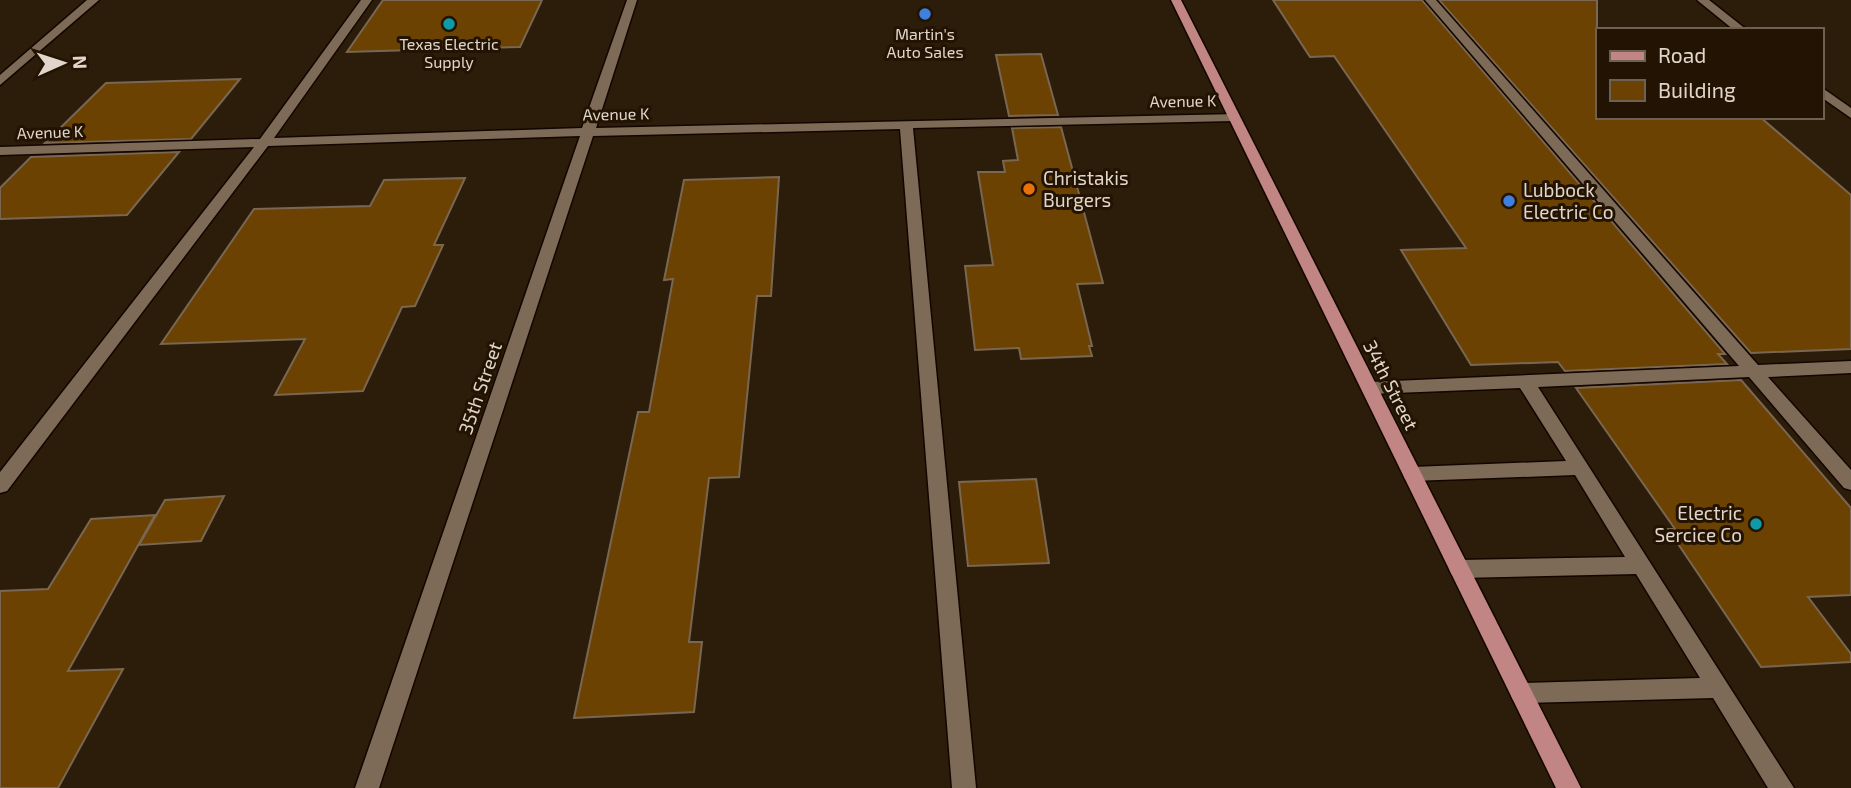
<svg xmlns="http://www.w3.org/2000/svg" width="1851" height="788" font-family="'Exo 2',sans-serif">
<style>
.building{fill:#6b4202;stroke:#796752;stroke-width:2}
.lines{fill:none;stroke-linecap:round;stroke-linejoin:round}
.minor-casing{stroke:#130600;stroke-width:3}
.major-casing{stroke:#130600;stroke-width:3}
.minor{fill:#7e6b57;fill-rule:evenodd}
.major{fill:#c18584;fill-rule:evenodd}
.shop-dot{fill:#3f7fe0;stroke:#221302;stroke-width:2.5}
.culture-dot{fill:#0f9aa8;stroke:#221302;stroke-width:2.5}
.food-dot{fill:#e8710a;stroke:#221302;stroke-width:2.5}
.labels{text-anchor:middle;stroke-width:6;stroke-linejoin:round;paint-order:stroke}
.far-poi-label{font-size:16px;fill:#e1d6cb;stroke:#221302}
.far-street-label{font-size:16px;fill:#e1d6cb;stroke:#221302}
.poi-label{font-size:19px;fill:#e1d6cb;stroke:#221302;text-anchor:start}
.street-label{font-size:19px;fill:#e1d6cb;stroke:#221302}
</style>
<rect width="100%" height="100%" fill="#2c1c0a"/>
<g class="building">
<polygon points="383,0 542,0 520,47 347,52"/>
<polygon points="1273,0 1422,0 1725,354 1718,354 1727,364 1565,371 1558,362 1471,365 1401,250 1466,248 1334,56 1310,57"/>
<polygon points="1439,0 1597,0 1597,117 1760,117 1851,195 1851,349 1751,353"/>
<polygon points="1041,54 1058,115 1009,116 996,55"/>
<polygon points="240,79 191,139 45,143 106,83"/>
<polygon points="1061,127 1103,283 1077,284 1092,346 1089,346 1092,356 1021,359 1019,348 975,350 965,266 993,265 978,172 1005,172 1003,161 1018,160 1012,128"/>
<polygon points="179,152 127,215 0,219 0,188 31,157"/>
<polygon points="779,177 771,296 757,296 739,477 709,478 689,642 702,642 694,712 574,718 638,412 649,412 673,279 664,280 684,180"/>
<polygon points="465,178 434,245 443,245 415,306 402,307 363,391 275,395 305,339 161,344 254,209 370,206 384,180"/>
<polygon points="1741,380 1851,508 1851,595 1808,597 1851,654 1851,662 1761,667 1668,529 1675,529 1576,388"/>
<polygon points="1036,479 1049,563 968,566 959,482"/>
<polygon points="224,496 201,541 139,545 165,500"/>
<polygon points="155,515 68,671 123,669 58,788 0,788 0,591 48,589 91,519"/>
</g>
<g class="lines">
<g class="minor-casing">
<g id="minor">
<polygon points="87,0 99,0 0,85 0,75"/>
<polygon points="361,0 372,0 274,138 582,128 627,0 637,0 596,128 1239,114 1239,120 1234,121 913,128 976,788 952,788 900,129 593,136 379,788 355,788 580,136 268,146 7,491 0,493 0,472 254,147 0,155 0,147 260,139"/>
<polygon points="1425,0 1436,0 1758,365 1851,361 1851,373 1768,377 1851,470 1851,490 1844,488 1749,377 1538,387 1794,788 1768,788 1713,698 1521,703 1513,700 1510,693 1513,686 1521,683 1700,678 1636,574 1459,578 1452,575 1449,569 1452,563 1459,560 1625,557 1575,475 1412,481 1405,479 1403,474 1405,469 1412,467 1566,461 1520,388 1370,394 1361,388 1370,382 1739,366"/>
<polygon points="1697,0 1709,0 1747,30 1734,30"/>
<polygon points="1821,87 1851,108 1851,118 1821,97"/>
</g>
</g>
<g class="major-casing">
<polygon id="major" points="1171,0 1181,0 1581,788 1556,788"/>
</g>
<use href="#minor" class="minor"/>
<use href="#major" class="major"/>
</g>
<g class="shop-dot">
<circle cx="925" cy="14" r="7"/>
<circle cx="1509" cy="201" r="7"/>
</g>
<g class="culture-dot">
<circle cx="449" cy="24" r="7"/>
<circle cx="1756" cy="524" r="7"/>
</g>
<circle class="food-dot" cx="1029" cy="189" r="7"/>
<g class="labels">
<g class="far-poi-label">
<text x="925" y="40">Martin's<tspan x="925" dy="18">Auto Sales</tspan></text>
<text x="449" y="50">Texas Electric<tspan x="449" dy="18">Supply</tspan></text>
</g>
<g class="far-street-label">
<text transform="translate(1183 101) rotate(-1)" y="6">Avenue K</text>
<text transform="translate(616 114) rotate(-1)" y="6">Avenue K</text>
<text transform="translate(50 132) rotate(-2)" y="6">Avenue K</text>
</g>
<g class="poi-label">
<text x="1043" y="185">Christakis<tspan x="1043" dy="22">Burgers</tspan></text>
<text x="1523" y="197">Lubbock<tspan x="1523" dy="22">Electric Co</tspan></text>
<text x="1742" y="520" text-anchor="end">Electric<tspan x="1742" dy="22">Sercice Co</tspan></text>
</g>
<g class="street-label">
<text transform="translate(1391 385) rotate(63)" y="7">34th Street</text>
<text transform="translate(480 388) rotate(-71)" y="7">35th Street</text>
</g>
</g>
<rect x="1596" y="28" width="228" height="91" fill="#221302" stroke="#6e6152" stroke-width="2"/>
<rect x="1610" y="51" width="35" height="10" fill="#c18584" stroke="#6e6152" stroke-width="2"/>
<text x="1658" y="63" font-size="21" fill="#e1d6cb">Road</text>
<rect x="1610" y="80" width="35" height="21" fill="#6b4202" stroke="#6e6152" stroke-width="2"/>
<text x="1658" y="98" font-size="21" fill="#e1d6cb">Building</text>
<g transform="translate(63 63) rotate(87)" stroke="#221302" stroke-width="5" paint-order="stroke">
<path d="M0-5L12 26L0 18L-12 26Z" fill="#e1d6cb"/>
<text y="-10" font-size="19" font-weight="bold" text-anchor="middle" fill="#e1d6cb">N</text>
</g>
</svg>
